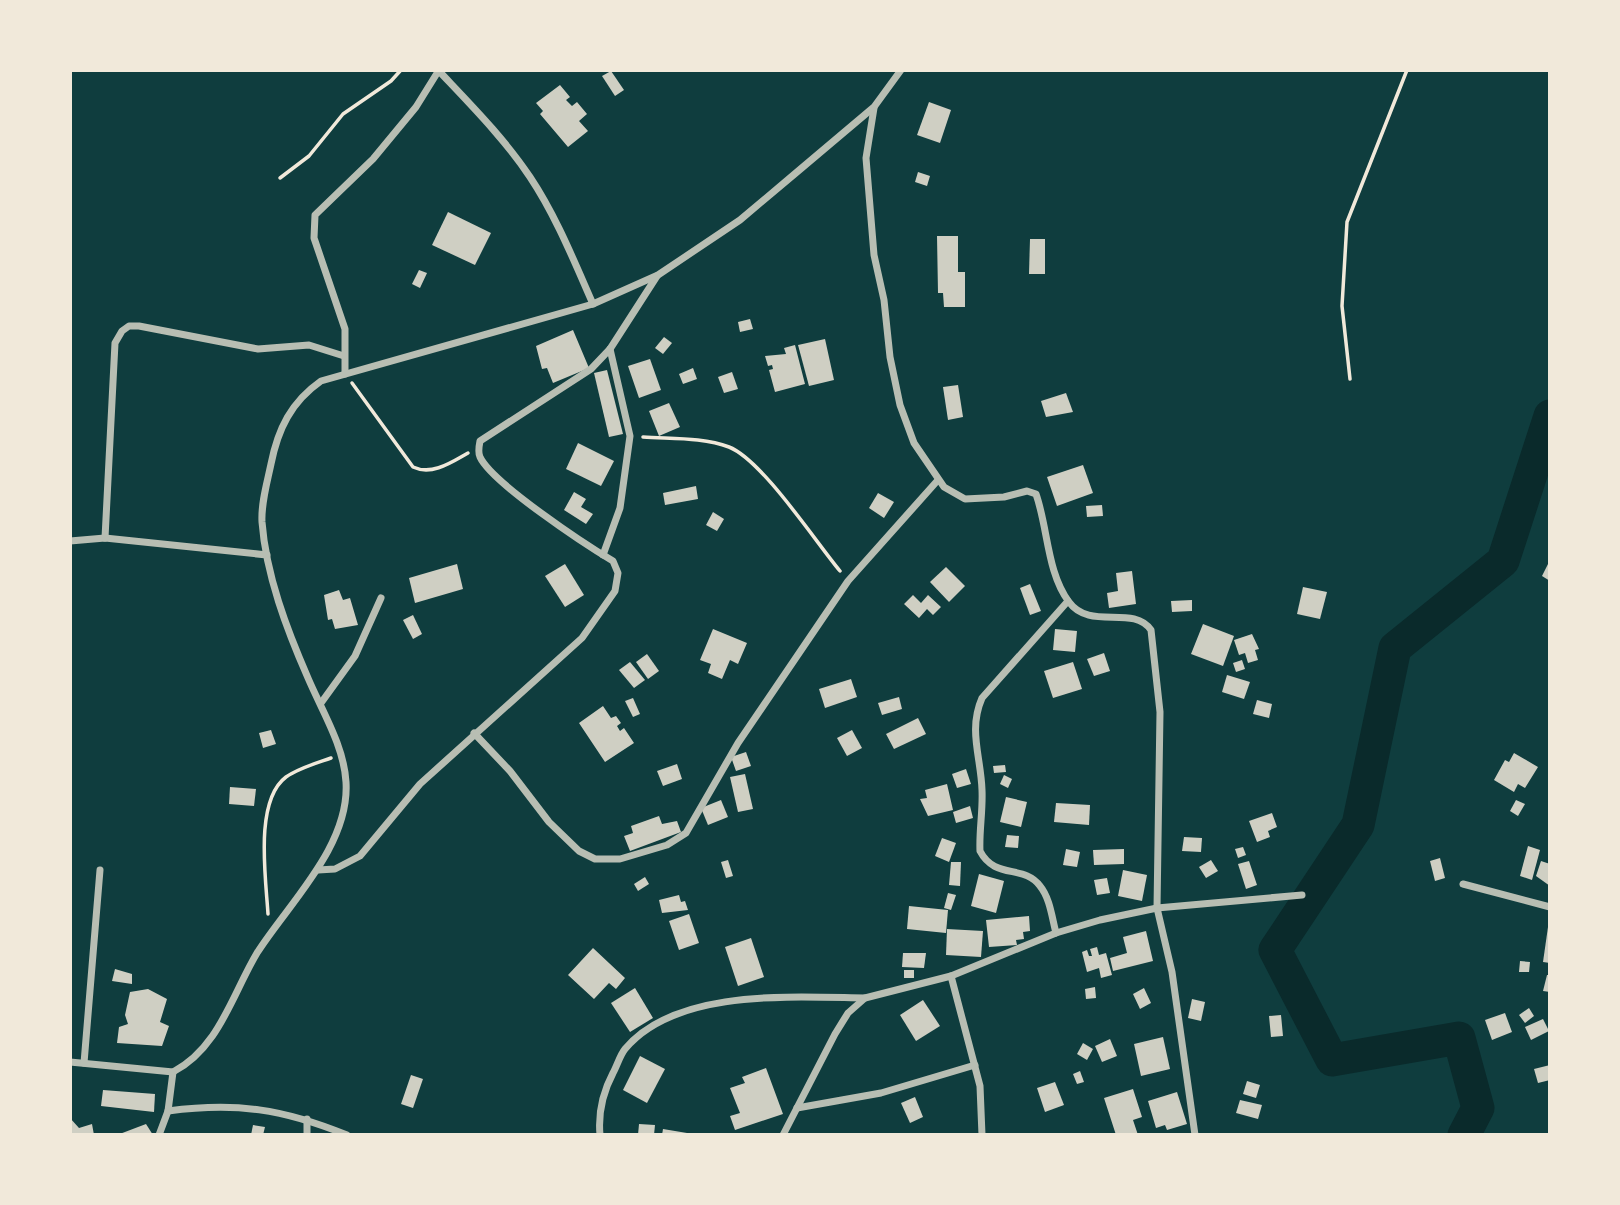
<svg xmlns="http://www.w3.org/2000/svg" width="1620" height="1205" font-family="'Archivo Narrow',sans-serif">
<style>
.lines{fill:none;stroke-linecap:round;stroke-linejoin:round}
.river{stroke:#0a2a2b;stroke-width:33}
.building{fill:#cfcfc3}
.path{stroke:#f1e9da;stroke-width:3.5}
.minor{stroke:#b8beb3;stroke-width:7}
</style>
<rect width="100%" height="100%" fill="#0f3d3e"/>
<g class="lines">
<polyline class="river" points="1464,1135 1478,1108 1459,1038 1332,1060 1275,950 1358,825 1395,648 1503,561 1550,416"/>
</g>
<g class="building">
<polygon points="611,71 624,90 615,96 602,76"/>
<polygon points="560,85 570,97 566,100 572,106 577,102 587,114 579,121 588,131 568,147 540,114 543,111 536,103"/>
<polygon points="929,102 951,110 940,143 917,135"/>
<polygon points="918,172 930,176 927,186 915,182"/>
<polygon points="448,212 491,233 475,265 432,245"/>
<polygon points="937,236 958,236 958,272 965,272 965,307 944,307 943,293 938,293"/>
<polygon points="1030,239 1045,239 1045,274 1029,274"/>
<polygon points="419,270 427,273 420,288 412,284"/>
<polygon points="750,319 753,329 740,332 738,322"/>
<polygon points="573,330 589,368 553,383 547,368 542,369 536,346"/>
<polygon points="664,337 672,343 663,354 655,348"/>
<polygon points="825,339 834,380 809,386 798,345"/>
<polygon points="795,345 805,384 775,392 769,370 773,369 772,365 768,366 765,356 786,354 784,348"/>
<polygon points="650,359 661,390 639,398 628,366"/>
<polygon points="693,368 697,379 683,384 679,374"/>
<polygon points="607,370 623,434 609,437 594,373"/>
<polygon points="732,372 738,389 724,393 718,377"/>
<polygon points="958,385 963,417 948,420 943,387"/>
<polygon points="1066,393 1073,412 1046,417 1041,401"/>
<polygon points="669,403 680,427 659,436 649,411"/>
<polygon points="578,443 614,461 601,486 566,469"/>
<polygon points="1083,465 1093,493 1057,506 1047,477"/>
<polygon points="696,486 698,499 665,505 663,493"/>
<polygon points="574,492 586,499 581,507 593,514 586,524 564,510"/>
<polygon points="878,493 894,502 884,518 869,508"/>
<polygon points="1102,505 1103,516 1087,517 1086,506"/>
<polygon points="713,512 724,519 717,531 706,525"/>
<polygon points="1550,560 1550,581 1542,576"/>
<polygon points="457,564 463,589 415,603 409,578"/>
<polygon points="565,564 584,595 565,607 545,576"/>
<polygon points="946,567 965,586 949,602 930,582"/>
<polygon points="1132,571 1136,604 1109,608 1107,593 1118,591 1116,573"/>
<polygon points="1030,584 1041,611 1030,615 1020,588"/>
<polygon points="1303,587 1327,592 1320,619 1297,614"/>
<polygon points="339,590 343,600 350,598 358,625 335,629 332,619 328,620 324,595"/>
<polygon points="913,595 921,603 928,595 941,607 933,615 927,609 919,618 904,604"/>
<polygon points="1192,600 1192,611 1172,612 1171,601"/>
<polygon points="413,615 422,634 413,639 403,620"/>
<polygon points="1203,624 1234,636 1223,666 1191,654"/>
<polygon points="713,629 747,643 738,664 730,660 722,679 708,673 711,664 700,660"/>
<polygon points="1055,629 1077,631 1075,652 1053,650"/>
<polygon points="1252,634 1259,649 1255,650 1258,660 1248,663 1245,653 1239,655 1234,640"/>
<polygon points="1104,653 1110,671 1094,676 1087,659"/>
<polygon points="647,654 659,671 648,679 636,662"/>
<polygon points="1242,660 1245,669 1236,672 1233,663"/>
<polygon points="630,662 645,680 634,688 619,670"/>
<polygon points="1073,662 1082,689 1053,698 1044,671"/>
<polygon points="1227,675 1250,682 1244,699 1222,692"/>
<polygon points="851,679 857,697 825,708 819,689"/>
<polygon points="899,697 902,709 882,715 878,703"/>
<polygon points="633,698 640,714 633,717 625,701"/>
<polygon points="1257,700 1272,704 1269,718 1253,714"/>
<polygon points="603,706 611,718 616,716 621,723 617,726 620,731 624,728 634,743 605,762 579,723"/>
<polygon points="918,718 926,734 894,749 886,734"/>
<polygon points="271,730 276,744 263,748 259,733"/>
<polygon points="852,730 862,748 847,756 837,738"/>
<polygon points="746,752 751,766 736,771 731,757"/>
<polygon points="1514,753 1538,767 1525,788 1518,784 1514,792 1494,780 1505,760 1509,762"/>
<polygon points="677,764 682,779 663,786 657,771"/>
<polygon points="1005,765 1006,772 994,773 993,766"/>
<polygon points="966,769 971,784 957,788 952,774"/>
<polygon points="745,774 753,809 738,812 730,777"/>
<polygon points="1004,775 1012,779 1008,788 1000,784"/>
<polygon points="947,784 953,810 928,816 920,799 927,798 925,790"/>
<polygon points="230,787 256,789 254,806 229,804"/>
<polygon points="1006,797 1027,802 1021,827 1000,822"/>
<polygon points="721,800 728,817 708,825 701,808"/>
<polygon points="1516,800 1525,804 1518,816 1510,811"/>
<polygon points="1056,803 1090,805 1089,825 1054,822"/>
<polygon points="970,806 973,818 956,823 953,812"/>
<polygon points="1272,813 1277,827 1268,831 1270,837 1257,842 1249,821"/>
<polygon points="659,816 662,824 677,821 681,832 630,851 624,836 633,833 631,826"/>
<polygon points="1007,835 1019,836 1018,848 1005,847"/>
<polygon points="1184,837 1202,838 1201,852 1182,851"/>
<polygon points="942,838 956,843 949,862 935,856"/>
<polygon points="1528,846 1540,850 1532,880 1520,876"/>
<polygon points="1243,847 1246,855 1238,858 1235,849"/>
<polygon points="1066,849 1080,852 1077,867 1063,865"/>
<polygon points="1124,849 1124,864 1094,865 1093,850"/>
<polygon points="1440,858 1445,878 1435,881 1430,861"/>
<polygon points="728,860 733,876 726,878 721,862"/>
<polygon points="1211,860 1218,871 1206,878 1199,867"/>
<polygon points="1249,861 1257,885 1246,889 1238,864"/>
<polygon points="1541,861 1550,864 1550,886 1536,876"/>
<polygon points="951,862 961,862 960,886 949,885"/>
<polygon points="1123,870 1147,875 1142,901 1118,896"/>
<polygon points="979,874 1004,881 996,913 971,906"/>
<polygon points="645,877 649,884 638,891 634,884"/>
<polygon points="1107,878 1110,893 1097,895 1094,880"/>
<polygon points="948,893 956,895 951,910 944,908"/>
<polygon points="679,895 681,902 685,901 688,910 662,913 659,900"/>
<polygon points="909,906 948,910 946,933 907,929"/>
<polygon points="689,914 699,943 679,950 669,921"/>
<polygon points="1029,916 1030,931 1023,932 1024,939 1016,940 1017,945 989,947 986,920"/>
<polygon points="1548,927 1550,927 1550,963 1543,962"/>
<polygon points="947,929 983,931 981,957 946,955"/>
<polygon points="1146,931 1153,961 1113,971 1110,958 1127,953 1123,937"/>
<polygon points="751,938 764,977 738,986 725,947"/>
<polygon points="1097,947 1099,955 1106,953 1112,975 1101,978 1099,968 1087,972 1082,952 1087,950 1089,956 1092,956 1090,949"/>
<polygon points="593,948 625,978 616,989 609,983 594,999 568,975"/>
<polygon points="903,953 926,953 924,968 902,967"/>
<polygon points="1520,961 1530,962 1529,972 1519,972"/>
<polygon points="115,969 132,974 132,984 112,981"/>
<rect x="904" y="970" width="10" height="8"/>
<polygon points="1547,975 1550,975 1550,992 1543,991"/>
<polygon points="1095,987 1096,998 1086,999 1085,989"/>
<polygon points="635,988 653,1018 630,1032 611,1003"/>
<polygon points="1144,988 1151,1003 1140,1009 1133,994"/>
<polygon points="148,989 167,999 160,1022 169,1026 162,1046 117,1043 119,1027 128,1024 125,1015 130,992"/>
<polygon points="1192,999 1205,1002 1201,1021 1188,1018"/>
<polygon points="923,1000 940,1026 916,1041 900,1015"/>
<polygon points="1529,1008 1534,1016 1525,1023 1519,1015"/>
<polygon points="1505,1013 1512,1032 1492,1040 1485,1020"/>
<polygon points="1281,1015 1283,1036 1271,1037 1269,1016"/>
<polygon points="1543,1019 1549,1031 1531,1040 1525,1027"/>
<polygon points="1163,1037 1170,1069 1141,1076 1134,1044"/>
<polygon points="1110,1039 1117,1056 1102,1062 1095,1046"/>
<polygon points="1083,1043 1093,1049 1087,1060 1077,1054"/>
<polygon points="640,1056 665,1069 647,1103 623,1090"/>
<polygon points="1550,1065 1550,1080 1538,1083 1534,1069"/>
<polygon points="766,1068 783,1114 735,1130 730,1116 740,1113 730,1088 745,1083 742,1077"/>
<polygon points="1080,1071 1084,1082 1077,1084 1073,1074"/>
<polygon points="411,1075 423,1079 413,1108 401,1104"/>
<polygon points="1247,1081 1260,1085 1256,1098 1243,1094"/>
<polygon points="1055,1082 1064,1105 1045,1112 1037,1088"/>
<polygon points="1133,1089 1142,1117 1133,1120 1138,1135 1116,1135 1104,1098"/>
<polygon points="103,1090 155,1094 154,1112 101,1106"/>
<polygon points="1177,1092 1187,1124 1167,1130 1165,1125 1156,1128 1148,1101"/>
<polygon points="915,1097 923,1117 910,1123 901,1103"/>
<polygon points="1240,1100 1262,1105 1258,1119 1236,1113"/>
<polygon points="70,1118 79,1128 92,1124 94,1135 70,1135"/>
<polygon points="146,1124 153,1135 117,1135"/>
<polygon points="639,1124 655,1125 654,1135 638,1135"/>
<polygon points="253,1125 265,1127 263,1135 251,1135"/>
<polygon points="663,1129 693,1134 693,1135 662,1135"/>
</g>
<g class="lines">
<g class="path">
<polyline points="280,178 309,156 343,114 391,81 401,70"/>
<polyline points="1350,379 1342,306 1347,222 1407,70"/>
<path d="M352 383 413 467C432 476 452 462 468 453"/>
<path d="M643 437C670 439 703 437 729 447 762 460 815 541 840 571"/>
<path d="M268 914C266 879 254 801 286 777 299 768 317 763 331 758"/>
</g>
<g class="minor">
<path d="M438 70C470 104 504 138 530 177 556 216 574 261 593 304"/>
<path d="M874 108 866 158 874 255 884 300 890 357 900 405 914 443 944 487 965 499 1004 497 1027 491 1036 494C1048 528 1047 573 1069 602 1090 631 1133 604 1151 630L1160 712 1157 908 1172 972 1195 1135"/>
<polyline points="345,374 345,329 314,238 315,215 373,159 416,107 439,70"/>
<polyline points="105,538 115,343 122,331 129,326 139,326 258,349 309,345 344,356"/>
<polyline points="70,541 105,538 267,555"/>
<polyline points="603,555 620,508 630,436 610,349"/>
<polyline points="321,703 355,656 381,598"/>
<polyline points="474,733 510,771 549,822 579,851 595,859 620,859 667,845 686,833 738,743 848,581 938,480"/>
<path d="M318 870 335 869 360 856 420 784 582 638 615 591 618 573 613 561C586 545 492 483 480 457 478 453 479 446 480 441L591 369 610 349 657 276"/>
<polyline points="1463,884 1550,907"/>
<path d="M1056 933C1052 918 1050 898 1040 886 1024 864 995 880 980 851 979 831 983 811 982 790 981 757 968 730 982 698L1068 601"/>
<polyline points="951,976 980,1086 982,1135"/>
<path d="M70 1062 173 1072C219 1048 232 995 257 953 288 904 350 846 346 782 344 746 322 711 308 678 287 630 266 575 262 522 261 503 267 483 271 464 278 429 291 402 321 381L593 304 658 275 740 220 797 172 874 107 901 70"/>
<polyline points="84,1063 100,870"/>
<polyline points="797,1108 881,1093 975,1065"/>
<path d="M168 1111C237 1102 283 1109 347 1135"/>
<polyline points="159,1135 168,1111 173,1072"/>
<polyline points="307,1135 307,1119"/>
<path d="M600 1135C598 1113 603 1092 613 1073 617 1066 620 1055 625 1049 676 988 794 997 865 998"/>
<polyline points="783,1135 835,1034 848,1013 865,998 951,976 1056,933 1100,920 1157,908 1302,895"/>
</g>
</g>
<rect width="1620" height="1205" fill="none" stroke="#f1e9da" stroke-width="144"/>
</svg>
